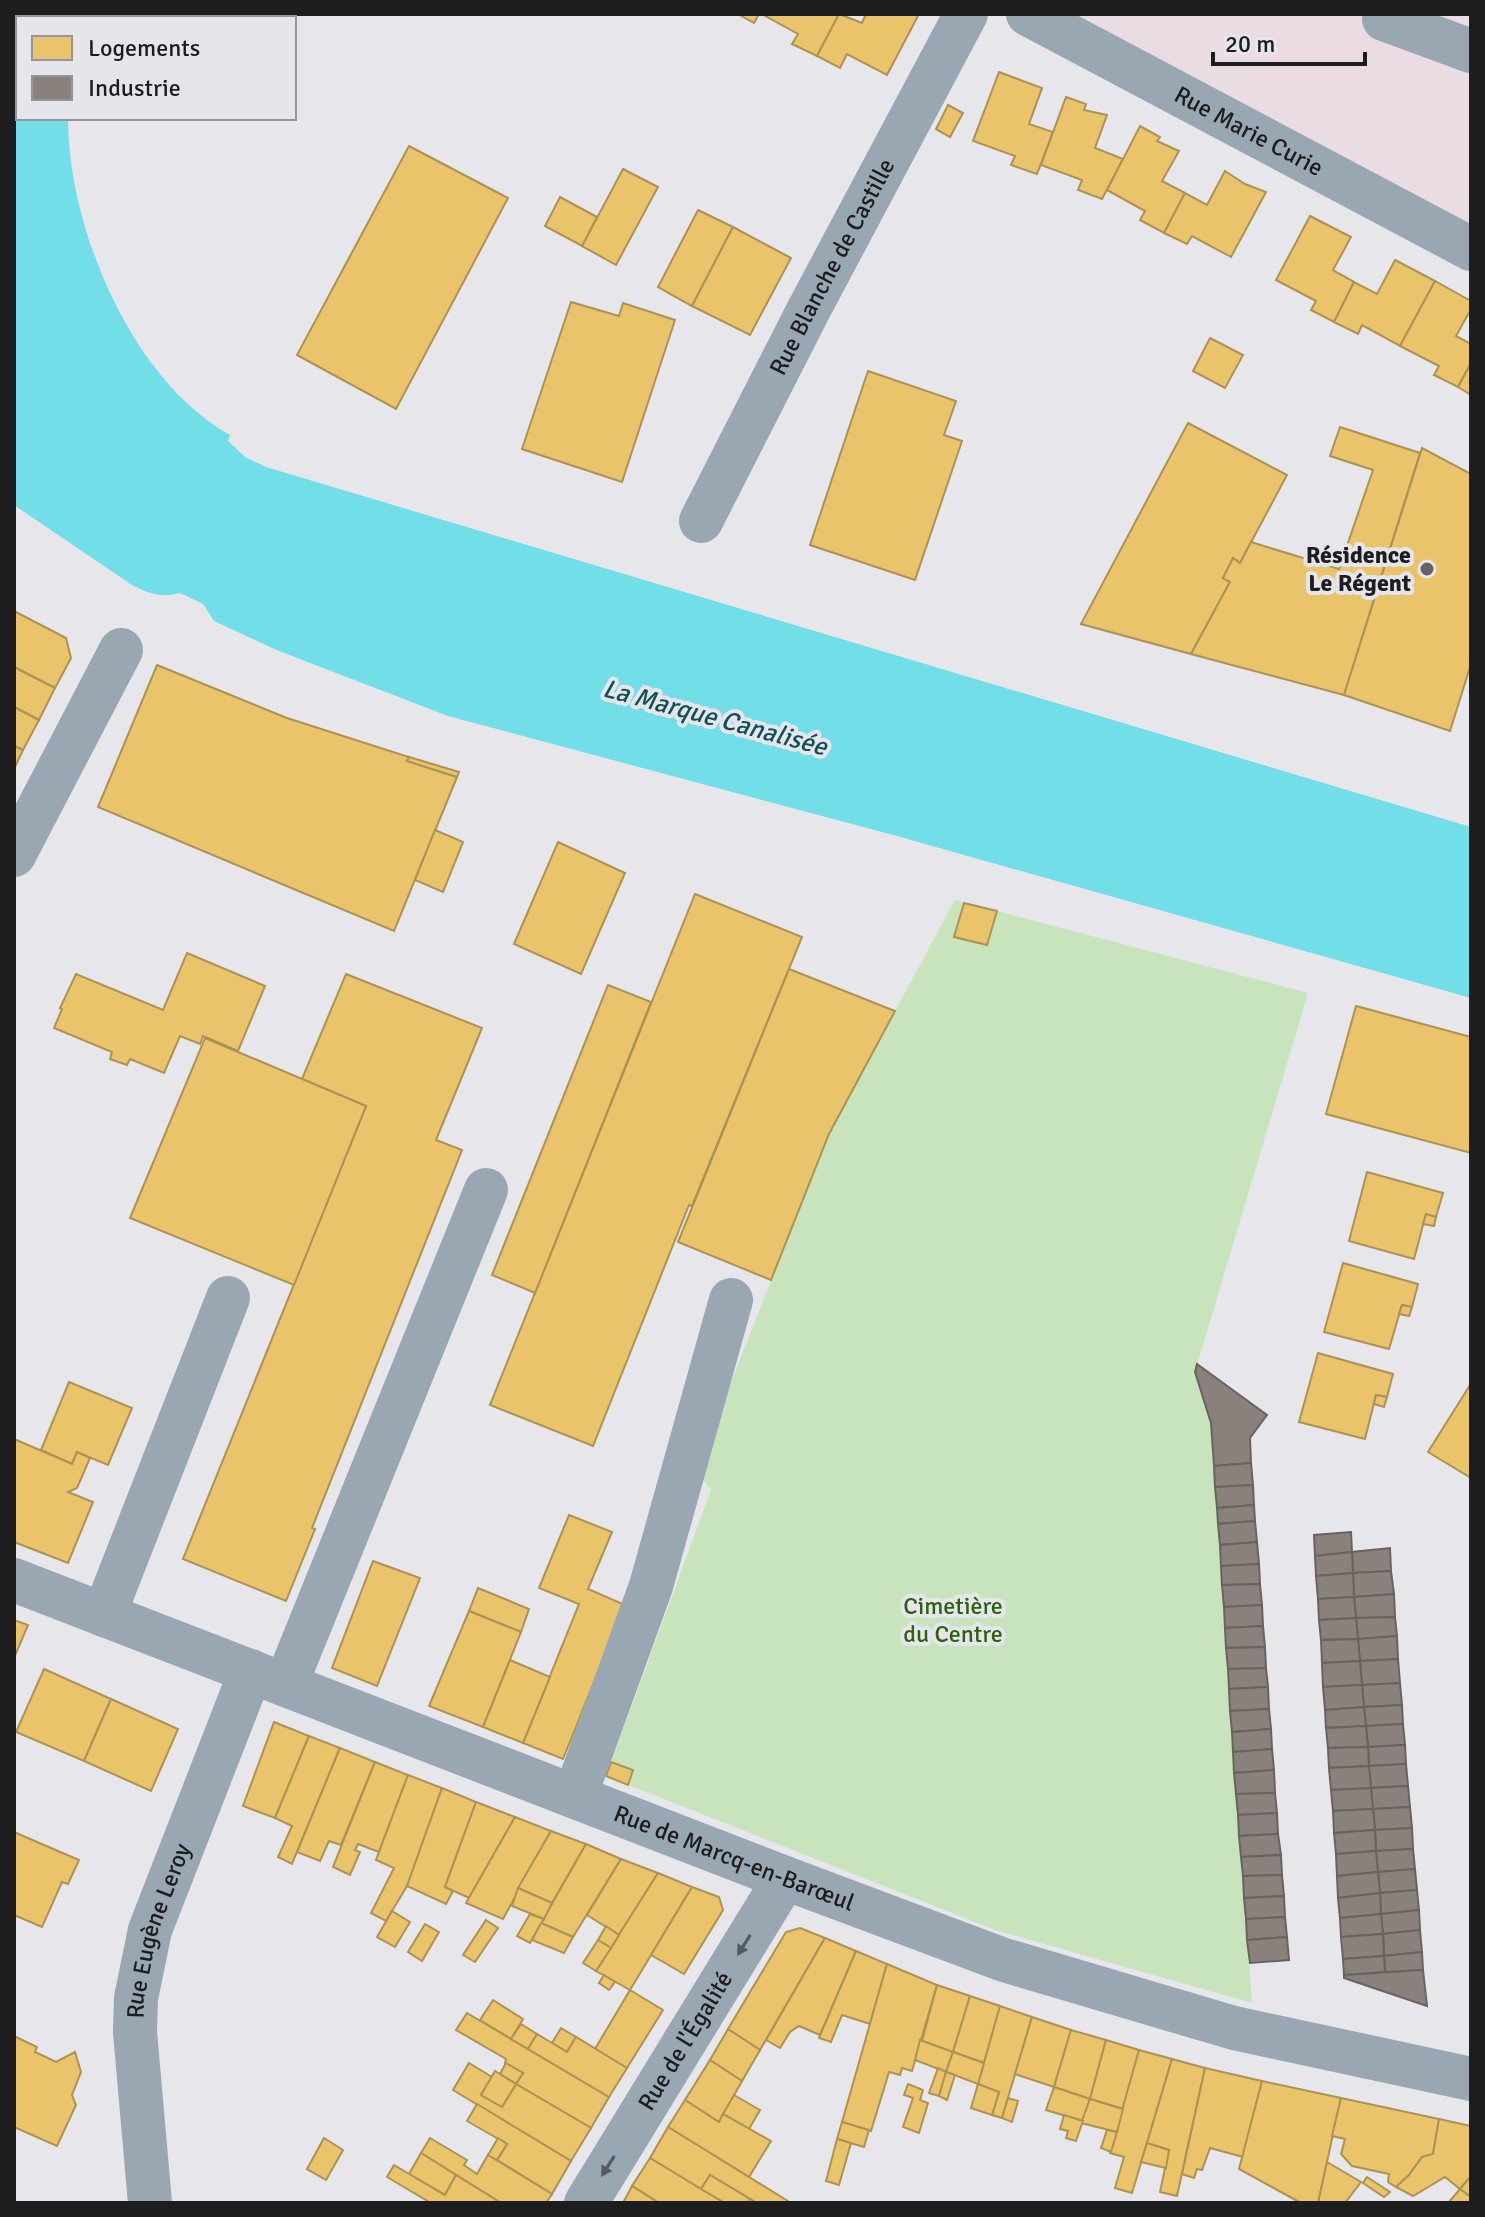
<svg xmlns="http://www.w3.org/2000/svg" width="1485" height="2217" font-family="Signika,sans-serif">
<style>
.industrial{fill:#eadce3}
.education{fill:#ebdce3}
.green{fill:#c7e4bd}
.water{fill:#71dee8}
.homes{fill:#e9c46a;stroke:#ac9254;stroke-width:2}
.industry{fill:#8a817c;stroke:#696360;stroke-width:2}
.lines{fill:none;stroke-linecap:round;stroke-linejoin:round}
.minor{stroke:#98a7b1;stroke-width:44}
.oneway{fill:#545b61}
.poi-dot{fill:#646366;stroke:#e6e5ec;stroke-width:3}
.labels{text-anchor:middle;stroke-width:8;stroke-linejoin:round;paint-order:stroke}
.street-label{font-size:24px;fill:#1d1c1f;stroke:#e6e5ec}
.poi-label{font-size:24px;font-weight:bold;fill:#1d1c1f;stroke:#e6e5ec;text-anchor:end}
.park-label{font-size:24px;fill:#2c610d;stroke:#e6e5ec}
.water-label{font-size:26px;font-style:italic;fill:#105156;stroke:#e6e5ec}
</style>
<rect width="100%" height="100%" fill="#e7e6eb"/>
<polygon class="industrial" points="1052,14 1471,14 1471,229"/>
<polygon class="education" points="1127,14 1471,14 1471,202"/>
<g class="green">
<polygon points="121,14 195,14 193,18 118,18"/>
<polygon points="955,900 1308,993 1195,1372 1211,1423 1252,2003 995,1930 606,1776 711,1490 696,1471 829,1134"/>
</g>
<path class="water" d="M14 14H79L78 18H18V118H68C68 227 131 380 230 435L228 441 245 457 266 467 1471 827V998L897 836 448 716 279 651 214 621 203 604 180 593C161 598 150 594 132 585L14 505Z"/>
<g class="homes">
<polygon points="738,14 759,14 754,23"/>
<polygon points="762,14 839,14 817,56 792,44 798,34"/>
<polygon points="839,14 862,23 866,14 919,14 887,75 847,54 840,68 817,56"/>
<polygon points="999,72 1042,88 1029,124 1053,132 1037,174 1011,165 1015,156 973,141"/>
<polygon points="1066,97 1086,104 1084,110 1107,115 1095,148 1123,159 1102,199 1078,190 1082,180 1041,165"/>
<polygon points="948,105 963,113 950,137 936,129"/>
<polygon points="1140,126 1160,137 1157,141 1179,151 1162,181 1185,193 1164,233 1140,220 1145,211 1107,190"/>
<polygon points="409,146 508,198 396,409 297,355"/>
<polygon points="623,169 658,187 616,265 582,246"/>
<polygon points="1225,171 1245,184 1266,192 1231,257 1192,236 1187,244 1164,233 1185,193 1207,205"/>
<polygon points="560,197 597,217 582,246 545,226"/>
<polygon points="698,210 733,227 692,306 658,287"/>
<polygon points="1310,216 1351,237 1333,270 1354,282 1334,322 1311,310 1316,301 1276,280"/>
<polygon points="733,227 791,258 750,335 692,306"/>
<polygon points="1395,260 1435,281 1400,346 1362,325 1358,334 1334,322 1354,282 1377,294"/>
<polygon points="1435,281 1471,301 1471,309 1456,336 1471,344 1471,363 1458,387 1434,375 1439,366 1400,346"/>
<polygon points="571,302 619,316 623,303 675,320 622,482 522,449"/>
<polygon points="1210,338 1243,355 1225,388 1193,371"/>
<polygon points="1471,363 1471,395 1458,387"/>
<polygon points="868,371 956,401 944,435 962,441 915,580 810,545"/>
<polygon points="1188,423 1287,475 1240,563 1233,558 1223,578 1230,582 1191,654 1081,624"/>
<polygon points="1340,427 1420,453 1344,695 1191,654 1230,582 1223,578 1233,558 1240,563 1251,542 1339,569 1373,470 1330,456"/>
<polygon points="1422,448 1471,474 1471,664 1450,731 1344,695"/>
<polygon points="14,611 66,638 71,658 55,688 14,667"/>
<polygon points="157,665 287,718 409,757 407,761 457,777 394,931 98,807"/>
<polygon points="14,667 55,688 39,720 14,707"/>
<polygon points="14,707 39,720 23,750 14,746"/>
<polygon points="14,746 23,750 14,769"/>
<polygon points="409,757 459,772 457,777 407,761"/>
<polygon points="435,830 463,842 443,892 415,880"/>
<polygon points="558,842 625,873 581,974 514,944"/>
<polygon points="695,894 802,937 692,1206 689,1205 593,1446 490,1405"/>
<polygon points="964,903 997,911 987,945 954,937"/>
<polygon points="187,953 265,986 238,1051 203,1036 200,1044 180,1036 164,1073 130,1059 127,1065 110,1059 112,1052 54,1028 62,1009 60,1008 76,974 163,1010"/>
<polygon points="789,969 895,1011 829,1134 771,1280 678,1242"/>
<polygon points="346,974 482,1028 436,1140 462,1150 312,1528 315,1529 286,1601 183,1559 366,1106 302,1079"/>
<polygon points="608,985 651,1002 535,1293 492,1275"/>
<polygon points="1356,1006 1471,1037 1471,1153 1326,1114"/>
<polygon points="205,1038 366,1106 294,1285 130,1218"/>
<polygon points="1367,1172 1443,1193 1436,1217 1426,1214 1414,1259 1349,1241"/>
<polygon points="1426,1214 1436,1217 1434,1226 1423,1224"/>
<polygon points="1343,1263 1418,1284 1412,1307 1402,1305 1389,1349 1324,1332"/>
<polygon points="1402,1305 1412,1307 1409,1316 1399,1314"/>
<polygon points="1318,1353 1393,1374 1387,1397 1376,1395 1365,1439 1299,1422"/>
<polygon points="69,1382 132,1408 108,1465 77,1452 72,1464 41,1450"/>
<polygon points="1470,1385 1471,1386 1471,1478 1428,1452"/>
<polygon points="1376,1395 1387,1397 1384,1407 1374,1404"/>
<polygon points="14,1439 72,1464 77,1452 90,1458 77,1488 68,1492 93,1502 68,1563 14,1542"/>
<polygon points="569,1515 612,1532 588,1589 625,1605 563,1759 523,1743 579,1604 539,1588"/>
<polygon points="373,1561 420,1578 377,1686 332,1668"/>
<polygon points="478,1588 529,1609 521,1632 469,1611"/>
<polygon points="469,1611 521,1632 483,1727 429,1706"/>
<polygon points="14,1620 28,1625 14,1658"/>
<polygon points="510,1660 550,1677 523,1743 483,1727"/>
<polygon points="44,1669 111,1699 84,1761 16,1732"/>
<polygon points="111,1699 178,1729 151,1791 84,1761"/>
<polygon points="274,1722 309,1736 275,1818 243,1806"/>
<polygon points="309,1736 340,1748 292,1864 278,1857 292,1826 275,1818"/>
<polygon points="340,1748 375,1762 341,1845 329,1841 320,1861 297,1852"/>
<polygon points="375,1762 408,1775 379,1852 358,1844 355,1850 360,1852 350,1875 333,1867"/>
<polygon points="611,1762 633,1770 628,1785 606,1776"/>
<polygon points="408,1775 442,1788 407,1886 386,1921 371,1913 394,1868 376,1860"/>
<polygon points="442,1788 476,1802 445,1887 453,1891 446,1904 407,1886"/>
<polygon points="476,1802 515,1817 469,1898 445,1887"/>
<polygon points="515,1817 551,1831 503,1919 466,1903"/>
<polygon points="551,1831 586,1844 552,1903 518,1888"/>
<polygon points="14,1832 79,1860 68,1884 62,1882 42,1927 14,1915"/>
<polygon points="586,1844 621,1859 573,1937 541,1923"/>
<polygon points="621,1859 658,1873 619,1935 587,1915"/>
<polygon points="658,1873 692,1887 630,1990 596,1971"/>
<polygon points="692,1887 719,1897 723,1910 684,1974 651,1955"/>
<polygon points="518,1888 552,1903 544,1919 512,1906"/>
<polygon points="392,1911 410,1922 395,1947 377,1937"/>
<polygon points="530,1914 544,1919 530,1943 517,1936"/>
<polygon points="486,1920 498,1928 475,1962 463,1955"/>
<polygon points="541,1923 573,1937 564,1953 532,1940"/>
<polygon points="425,1924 439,1932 422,1961 408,1952"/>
<polygon points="606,1926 619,1935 611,1948 598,1940"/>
<polygon points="800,1928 825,1938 760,2050 728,2029 786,1932"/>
<polygon points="825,1938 856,1951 820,2035 799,2026 790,2032 780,2048 766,2040"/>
<polygon points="598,1940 611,1948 596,1971 583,1963"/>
<polygon points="856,1951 887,1964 870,2024 842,2015 831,2042 819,2038"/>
<polygon points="887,1964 937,1985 912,2071 902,2068 900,2075 889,2072 871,2131 842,2122"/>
<polygon points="604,1975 615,1982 609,1990 599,1983"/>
<polygon points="937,1985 970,1996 953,2052 922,2041"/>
<polygon points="630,1990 663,2010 627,2068 595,2049"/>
<polygon points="970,1996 1000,2006 984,2063 953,2052"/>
<polygon points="493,2000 523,2019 511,2039 480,2020"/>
<polygon points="1000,2006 1032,2017 1002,2118 992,2115 999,2092 978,2084"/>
<polygon points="467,2013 609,2097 591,2128 516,2084 523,2073 505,2063 506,2059 456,2030"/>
<polygon points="1032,2017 1071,2030 1054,2087 1015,2074"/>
<polygon points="521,2024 537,2034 528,2049 511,2039"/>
<polygon points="561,2028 576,2037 567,2052 552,2043"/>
<polygon points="728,2029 760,2050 742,2081 710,2060"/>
<polygon points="1071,2030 1106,2040 1090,2099 1054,2087"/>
<polygon points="537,2034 567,2052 576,2037 627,2068 609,2097 528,2049"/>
<polygon points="14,2036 37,2047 35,2052 56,2062 75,2052 81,2072 72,2095 76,2105 57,2146 14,2127"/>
<polygon points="920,2040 953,2052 946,2072 915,2060"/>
<polygon points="1106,2040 1139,2050 1123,2109 1090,2099"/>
<polygon points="1139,2050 1172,2059 1132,2193 1115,2188 1124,2157 1110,2153"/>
<polygon points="953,2052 984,2063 978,2084 946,2072"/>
<polygon points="1172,2059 1205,2068 1177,2196 1160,2192 1169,2150 1147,2143"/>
<polygon points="710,2060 742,2081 719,2122 685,2100"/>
<polygon points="469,2063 492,2077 481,2095 502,2107 516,2084 591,2128 571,2161 453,2090"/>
<polygon points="506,2063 523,2073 516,2084 500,2074"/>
<polygon points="938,2068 946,2072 939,2096 929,2093"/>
<polygon points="1205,2068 1262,2081 1243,2157 1210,2148 1202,2170 1197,2169 1194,2178 1182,2174"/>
<polygon points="495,2071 516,2084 502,2107 481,2095"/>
<polygon points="946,2072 955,2075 947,2100 939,2096"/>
<polygon points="1262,2081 1341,2098 1318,2203 1301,2203 1239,2169"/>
<polygon points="908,2084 923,2090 920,2100 928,2103 919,2133 903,2127 913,2098 904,2095"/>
<polygon points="978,2084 999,2092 992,2115 971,2108"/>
<polygon points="1054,2087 1090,2099 1083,2121 1046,2110"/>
<polygon points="734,2095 760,2110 749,2129 723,2114"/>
<polygon points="1008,2098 1018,2101 1012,2122 1002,2118"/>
<polygon points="1341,2098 1439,2119 1433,2154 1422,2157 1409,2175 1396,2187 1388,2182 1389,2174 1352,2166 1341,2154 1345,2139 1332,2136"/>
<polygon points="1090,2099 1123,2109 1117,2132 1081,2123"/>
<polygon points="685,2100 719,2122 723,2114 771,2141 749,2177 668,2127"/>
<polygon points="477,2104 571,2161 552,2194 497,2160 507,2144 467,2121"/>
<polygon points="1064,2115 1083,2121 1076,2141 1066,2138 1068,2131 1060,2129"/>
<polygon points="1439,2119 1471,2126 1471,2176 1460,2189 1445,2177 1413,2196 1396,2187 1409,2175 1422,2157 1433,2154"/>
<polygon points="842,2122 869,2130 864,2147 837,2139"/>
<polygon points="668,2127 749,2177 788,2201 787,2203 757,2203 710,2175 701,2189 650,2158"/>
<polygon points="1107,2130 1117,2132 1111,2152 1101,2148"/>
<polygon points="324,2138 343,2150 326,2180 307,2169"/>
<polygon points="430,2138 467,2160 464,2165 477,2174 488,2155 552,2194 546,2203 501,2203 421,2153"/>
<polygon points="498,2138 507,2144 497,2160 488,2155"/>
<polygon points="837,2139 851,2143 839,2185 826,2181"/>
<polygon points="1147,2143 1169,2150 1166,2168 1141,2162"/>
<polygon points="421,2153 456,2175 445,2195 409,2174"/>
<polygon points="650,2158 701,2189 725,2203 659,2203 632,2186"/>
<polygon points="1327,2162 1361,2182 1345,2203 1318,2203"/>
<polygon points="394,2165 445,2195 456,2175 501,2203 431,2203 387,2177"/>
<polygon points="710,2175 750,2199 748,2203 725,2203 701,2189"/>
<polygon points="1471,2176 1471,2197 1460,2189"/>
<polygon points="1367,2177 1390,2192 1384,2197 1363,2183"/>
<polygon points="632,2186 659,2203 623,2203"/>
<polygon points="1460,2189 1471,2197 1471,2203 1448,2203"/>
</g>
<g class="industry">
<polygon points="1197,1364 1267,1415 1250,1438 1251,1463 1214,1466 1211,1423 1195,1372"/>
<polygon points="1251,1463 1253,1485 1215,1487 1214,1466"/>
<polygon points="1253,1485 1254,1505 1217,1508 1215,1487"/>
<polygon points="1254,1505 1255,1521 1218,1524 1217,1508"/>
<polygon points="1255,1521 1257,1542 1220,1545 1218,1524"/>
<polygon points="1351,1532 1352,1552 1315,1556 1314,1535"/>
<polygon points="1257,1542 1259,1564 1221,1566 1220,1545"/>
<polygon points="1390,1548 1391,1571 1353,1573 1352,1552"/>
<polygon points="1352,1552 1353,1573 1316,1576 1315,1556"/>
<polygon points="1259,1564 1260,1584 1222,1585 1221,1566"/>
<polygon points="1391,1571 1394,1594 1354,1597 1353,1573"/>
<polygon points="1353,1573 1354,1597 1318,1599 1316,1576"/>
<polygon points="1260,1584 1262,1605 1224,1607 1222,1585"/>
<polygon points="1394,1594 1395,1617 1356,1618 1354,1597"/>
<polygon points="1354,1597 1356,1618 1319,1620 1318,1599"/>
<polygon points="1262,1605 1263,1626 1225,1628 1224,1607"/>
<polygon points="1395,1617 1397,1636 1358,1639 1356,1618"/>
<polygon points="1356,1618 1358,1639 1321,1640 1319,1620"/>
<polygon points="1263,1626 1265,1647 1226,1648 1225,1628"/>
<polygon points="1397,1636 1398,1659 1360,1661 1358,1639"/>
<polygon points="1358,1639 1360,1661 1322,1663 1321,1640"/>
<polygon points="1265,1647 1266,1668 1228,1669 1226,1648"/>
<polygon points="1398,1659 1400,1683 1362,1685 1360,1661"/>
<polygon points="1360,1661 1362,1685 1323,1687 1322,1663"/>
<polygon points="1266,1668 1268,1687 1229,1689 1228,1669"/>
<polygon points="1400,1683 1402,1705 1364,1707 1362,1685"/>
<polygon points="1362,1685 1364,1707 1325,1710 1323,1687"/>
<polygon points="1268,1687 1269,1709 1230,1711 1229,1689"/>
<polygon points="1402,1705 1403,1724 1366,1726 1364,1707"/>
<polygon points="1364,1707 1366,1726 1326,1728 1325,1710"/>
<polygon points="1269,1709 1271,1729 1232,1732 1230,1711"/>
<polygon points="1403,1724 1405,1745 1368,1747 1366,1726"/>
<polygon points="1366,1726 1368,1747 1328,1748 1326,1728"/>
<polygon points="1271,1729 1272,1749 1233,1752 1232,1732"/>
<polygon points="1405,1745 1406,1764 1369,1766 1368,1747"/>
<polygon points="1368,1747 1369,1766 1329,1768 1328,1748"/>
<polygon points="1272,1749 1274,1770 1234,1773 1233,1752"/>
<polygon points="1406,1764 1408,1786 1371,1788 1369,1766"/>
<polygon points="1369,1766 1371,1788 1331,1790 1329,1768"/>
<polygon points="1274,1770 1275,1793 1236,1794 1234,1773"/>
<polygon points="1408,1786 1410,1807 1373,1809 1371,1788"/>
<polygon points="1371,1788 1373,1809 1333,1811 1331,1790"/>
<polygon points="1275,1793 1277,1813 1238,1815 1236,1794"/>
<polygon points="1410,1807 1412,1828 1375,1830 1373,1809"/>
<polygon points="1373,1809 1375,1830 1334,1833 1333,1811"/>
<polygon points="1277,1813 1278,1834 1239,1836 1238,1815"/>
<polygon points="1412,1828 1413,1849 1376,1851 1375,1830"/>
<polygon points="1375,1830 1376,1851 1336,1854 1334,1833"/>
<polygon points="1278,1834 1281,1855 1241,1857 1239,1836"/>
<polygon points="1413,1849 1415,1869 1378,1872 1376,1851"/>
<polygon points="1376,1851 1378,1872 1337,1876 1336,1854"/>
<polygon points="1281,1855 1282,1875 1243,1876 1241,1857"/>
<polygon points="1415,1869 1417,1890 1380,1893 1378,1872"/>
<polygon points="1378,1872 1380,1893 1338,1898 1337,1876"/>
<polygon points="1282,1875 1284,1896 1244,1898 1243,1876"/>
<polygon points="1417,1890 1419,1910 1381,1914 1380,1893"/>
<polygon points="1380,1893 1381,1914 1340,1918 1338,1898"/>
<polygon points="1284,1896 1285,1917 1246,1919 1244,1898"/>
<polygon points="1419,1910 1420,1930 1383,1934 1381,1914"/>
<polygon points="1381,1914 1383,1934 1341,1937 1340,1918"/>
<polygon points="1285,1917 1287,1937 1247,1940 1246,1919"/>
<polygon points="1420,1930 1422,1952 1384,1956 1383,1934"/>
<polygon points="1383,1934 1384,1956 1343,1959 1341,1937"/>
<polygon points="1287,1937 1289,1960 1250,1963 1247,1940"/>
<polygon points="1422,1952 1423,1970 1385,1972 1384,1956"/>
<polygon points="1384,1956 1385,1972 1344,1975 1343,1959"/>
<polygon points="1423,1970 1427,2006 1344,1978 1344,1975"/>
</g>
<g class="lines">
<g class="minor">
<path id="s1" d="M1028 14 1471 249"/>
<polyline points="1384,19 1471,51"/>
<path id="s2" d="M701 521 809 309 966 14"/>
<polyline points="14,855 121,650"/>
<path id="s3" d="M14 1580 785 1878 1004 1960 1234 2028 1471 2079"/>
<polyline points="104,1615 228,1298"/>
<polyline points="286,1684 486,1190"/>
<polyline points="575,1796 651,1586 731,1300"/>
<path id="s4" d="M150 2203 135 2032 136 1998 150 1930 251 1671"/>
<path id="s5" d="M586 2203 785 1878"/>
</g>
</g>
<defs><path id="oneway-solid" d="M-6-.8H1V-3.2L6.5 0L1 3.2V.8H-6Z" transform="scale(2)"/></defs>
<g class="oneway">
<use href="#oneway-solid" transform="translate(744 1945) rotate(122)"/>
<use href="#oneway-solid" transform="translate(608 2166) rotate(122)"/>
</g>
<circle class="poi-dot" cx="1427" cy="569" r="8"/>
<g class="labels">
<g class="street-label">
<text dy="8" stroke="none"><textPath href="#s1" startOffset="250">Rue Marie Curie</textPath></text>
<text dy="8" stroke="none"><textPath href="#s2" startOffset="286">Rue Blanche de Castille</textPath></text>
<text dy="8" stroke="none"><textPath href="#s3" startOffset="772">Rue de Marcq-en-Barœul</textPath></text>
<text dy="8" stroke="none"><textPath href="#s4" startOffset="276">Rue Eugène Leroy</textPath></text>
<text dy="8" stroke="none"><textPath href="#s5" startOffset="190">Rue de l'Égalité</textPath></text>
</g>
<g class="poi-label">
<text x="1411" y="563">Résidence<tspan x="1411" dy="28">Le Régent</tspan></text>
</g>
<g class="park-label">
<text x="953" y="1614">Cimetière<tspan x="953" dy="28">du Centre</tspan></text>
</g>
<g class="water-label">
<text transform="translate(715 717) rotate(15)" y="9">La Marque Canalisée</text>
</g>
</g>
<rect width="1485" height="2217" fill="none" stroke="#1d1c1f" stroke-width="32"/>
<rect x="16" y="16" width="280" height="104" fill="#e6e5ec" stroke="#96959a" stroke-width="2"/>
<rect x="32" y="36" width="40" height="24" fill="#e9c46a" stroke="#96959a" stroke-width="2"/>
<text x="88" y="56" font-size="24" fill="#1d1c1f">Logements</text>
<rect x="32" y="76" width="40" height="24" fill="#8a817c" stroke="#96959a" stroke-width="2"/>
<text x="88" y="96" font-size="24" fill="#1d1c1f">Industrie</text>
<path d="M1213 52v12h152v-12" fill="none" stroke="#1d1c1f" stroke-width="4"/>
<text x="1225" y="52" font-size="24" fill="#1d1c1f" stroke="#e6e5ec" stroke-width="6" paint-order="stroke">20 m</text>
</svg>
